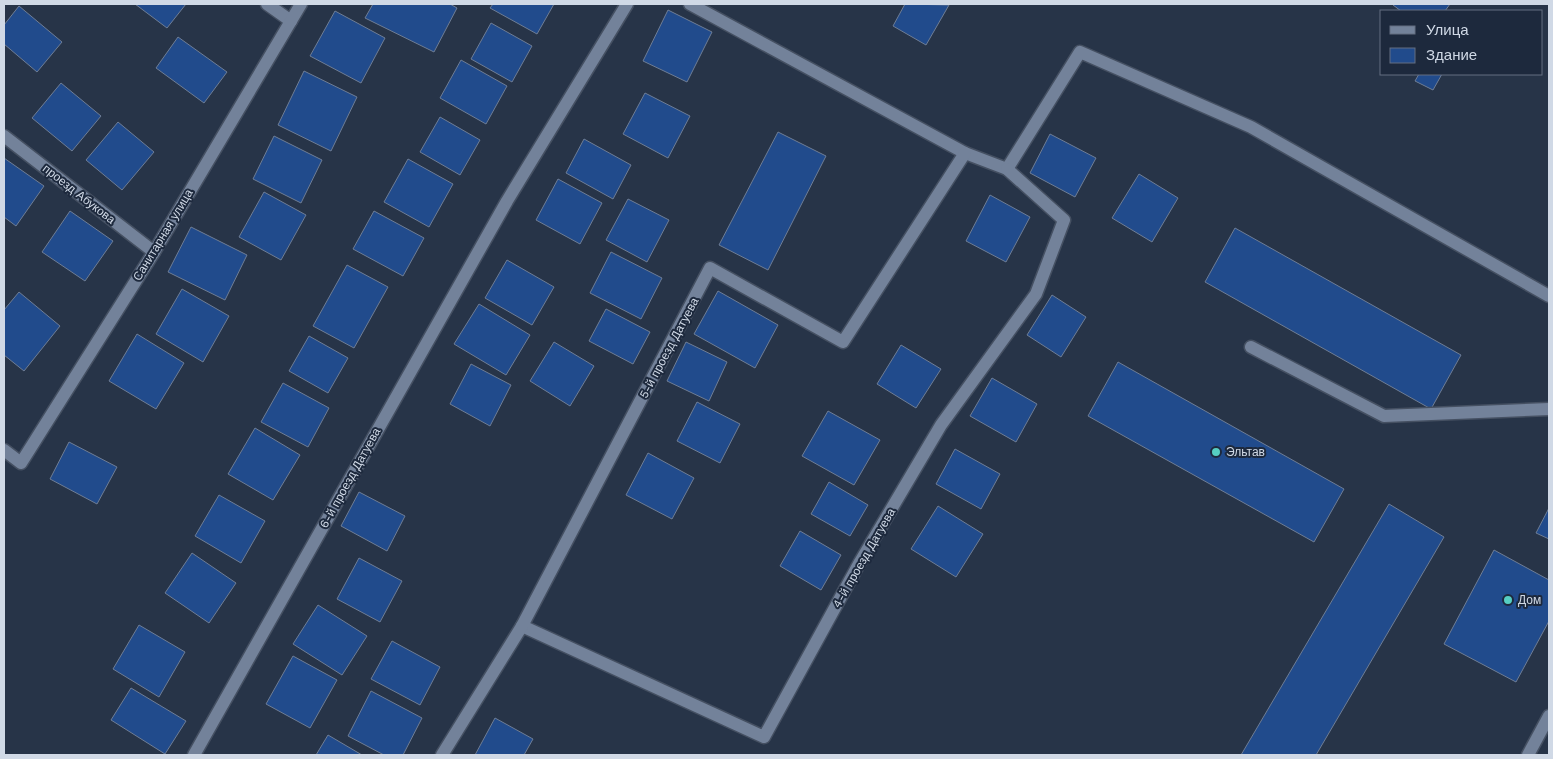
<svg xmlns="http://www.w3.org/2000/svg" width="1553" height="759" font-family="'Work Sans',sans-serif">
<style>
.building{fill:#214b8c;stroke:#6e7d95}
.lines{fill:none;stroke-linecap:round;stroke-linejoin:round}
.service-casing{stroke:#455062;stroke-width:15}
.minor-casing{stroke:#455062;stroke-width:15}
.service{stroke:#73829a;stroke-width:12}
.minor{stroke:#73829a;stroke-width:12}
.poi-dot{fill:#56cec2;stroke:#1d293d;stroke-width:2}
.labels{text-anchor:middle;stroke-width:4;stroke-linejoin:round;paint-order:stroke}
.street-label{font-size:12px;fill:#d0d9e6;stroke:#1d293d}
.poi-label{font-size:12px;fill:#d0d9e6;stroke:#1d293d;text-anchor:start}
</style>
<rect width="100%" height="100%" fill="#273448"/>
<g class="building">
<polygon points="135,4 186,4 167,28"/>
<polygon points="373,4 450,4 457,8 434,52 365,18"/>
<polygon points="493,4 554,4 537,34 490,8"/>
<polygon points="905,4 949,5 926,45 893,26"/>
<polygon points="1394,4 1450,4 1445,11 1401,11 1393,5"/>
<polygon points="19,6 62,42 37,72 4,44 4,25"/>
<polygon points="668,10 712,32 687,82 643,61"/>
<polygon points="335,11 385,38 361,83 310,56"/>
<polygon points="491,23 532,46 512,82 471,59"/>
<polygon points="178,37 227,72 204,103 156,68"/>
<polygon points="461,60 507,86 486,124 440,98"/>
<polygon points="304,71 357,97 331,151 278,125"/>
<polygon points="1419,74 1442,74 1433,90 1415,81"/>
<polygon points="61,83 101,116 72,151 32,118"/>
<polygon points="645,93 690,116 668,158 623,134"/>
<polygon points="440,117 480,140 460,175 420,152"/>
<polygon points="118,122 154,152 122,190 86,160"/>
<polygon points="778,132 826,156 768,270 719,245"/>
<polygon points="1050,134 1096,158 1075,197 1030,173"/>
<polygon points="274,136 322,160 301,203 253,179"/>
<polygon points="584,139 631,165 613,199 566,173"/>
<polygon points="4,158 44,186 16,226 4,217"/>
<polygon points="408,159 453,184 429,227 384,202"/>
<polygon points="1139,174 1178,198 1152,242 1112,218"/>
<polygon points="558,179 602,203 580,244 536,220"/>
<polygon points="264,192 306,215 281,260 239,237"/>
<polygon points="990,195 1030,217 1006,262 966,241"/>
<polygon points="628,199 669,220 647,262 606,240"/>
<polygon points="70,211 113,241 85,281 42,252"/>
<polygon points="374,211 424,238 403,276 353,249"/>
<polygon points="191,227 247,255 225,300 168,272"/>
<polygon points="1235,228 1461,355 1431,409 1205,282"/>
<polygon points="611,252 662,278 641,319 590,293"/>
<polygon points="507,260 554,287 532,325 485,298"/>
<polygon points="347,265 388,287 354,348 313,326"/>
<polygon points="182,289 229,316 203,362 156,334"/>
<polygon points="718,291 778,325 755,368 694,334"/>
<polygon points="19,292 60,326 24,371 4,355 4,310"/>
<polygon points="1052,295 1086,317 1061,357 1027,335"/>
<polygon points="479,304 530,335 506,375 454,344"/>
<polygon points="606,309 650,332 633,364 589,341"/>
<polygon points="137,334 184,363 156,409 109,381"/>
<polygon points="309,336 348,358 328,393 289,371"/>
<polygon points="554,342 594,366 570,406 530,381"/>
<polygon points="686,342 727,362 709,401 667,381"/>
<polygon points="901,345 941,369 916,408 877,384"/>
<polygon points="1118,362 1344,489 1314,542 1088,416"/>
<polygon points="471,364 511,385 490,426 450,404"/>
<polygon points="992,378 1037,404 1016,442 970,416"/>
<polygon points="283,383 329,408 308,447 261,422"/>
<polygon points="697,402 740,424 720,463 677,441"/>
<polygon points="828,411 880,440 854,485 802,456"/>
<polygon points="255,428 300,455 273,500 228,474"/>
<polygon points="69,442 117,467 97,504 50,479"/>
<polygon points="955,449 1000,474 981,509 936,484"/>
<polygon points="648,453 694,478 672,519 626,495"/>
<polygon points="829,482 868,505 850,536 811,514"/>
<polygon points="359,492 405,516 387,551 341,526"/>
<polygon points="219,495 265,521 241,563 195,536"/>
<polygon points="1389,504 1444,537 1316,755 1241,755"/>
<polygon points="938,506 983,534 956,577 911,549"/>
<polygon points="1549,508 1549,539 1536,533"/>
<polygon points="800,531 841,555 821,590 780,566"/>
<polygon points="1494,550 1549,580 1549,621 1516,682 1444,644"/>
<polygon points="192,553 236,583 209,623 165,593"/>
<polygon points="359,558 402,581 380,622 337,599"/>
<polygon points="318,605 367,636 342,675 293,644"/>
<polygon points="139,625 185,652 159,697 113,669"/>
<polygon points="392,641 440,667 420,705 371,679"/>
<polygon points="293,656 337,680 310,728 266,704"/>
<polygon points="131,688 186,721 165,754 111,720"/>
<polygon points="371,691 422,718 403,755 384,755 348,736"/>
<polygon points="495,718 533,739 524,755 475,755"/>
<polygon points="328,735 362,755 316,755"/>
</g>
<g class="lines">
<g class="service-casing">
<polyline id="service" points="1251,347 1384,416 1549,409"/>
</g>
<g class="minor-casing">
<g id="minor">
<polyline points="267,4 291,21"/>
<polyline points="690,4 965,153 1007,169 1080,52 1251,127 1549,296"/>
<polyline points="4,136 154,252"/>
<polyline points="4,450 21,463 154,252 301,4"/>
<polyline points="522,626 764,737 860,562 941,425 1036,294 1064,220 1007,169"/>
<polyline points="194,755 507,201 627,4"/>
<polyline points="442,755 522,626 710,268 843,342 965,153"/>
<polyline points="1528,755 1549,716"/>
</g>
</g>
<use href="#service" class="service"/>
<use href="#minor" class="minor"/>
</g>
<g class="poi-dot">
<circle cx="1216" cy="452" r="5"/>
<circle cx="1508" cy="600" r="5"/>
</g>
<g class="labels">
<g class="street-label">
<text transform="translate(79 194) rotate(38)" y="4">проезд Абукова</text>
<text transform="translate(163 235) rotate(-59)" y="4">Санитарная улица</text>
<text transform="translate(669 348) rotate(-62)" y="4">5-й проезд Датуева</text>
<text transform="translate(350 478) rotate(-61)" y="4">6-й проезд Датуева</text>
<text transform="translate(864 558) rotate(-60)" y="4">4-й проезд Датуева</text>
</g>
<g class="poi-label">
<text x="1226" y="456">Эльтав</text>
<text x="1518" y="604">Дом</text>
</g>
</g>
<rect width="1553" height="759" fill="none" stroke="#d0d9e6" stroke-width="10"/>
<rect x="1380" y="10" width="162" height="65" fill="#1d293d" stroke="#656f81"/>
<rect x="1390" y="26" width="25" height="8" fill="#73829a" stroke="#656f81"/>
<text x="1426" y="35" font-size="15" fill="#d0d9e6">Улица</text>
<rect x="1390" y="48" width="25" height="15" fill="#214b8c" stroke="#656f81"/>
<text x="1426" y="60" font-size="15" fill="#d0d9e6">Здание</text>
</svg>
